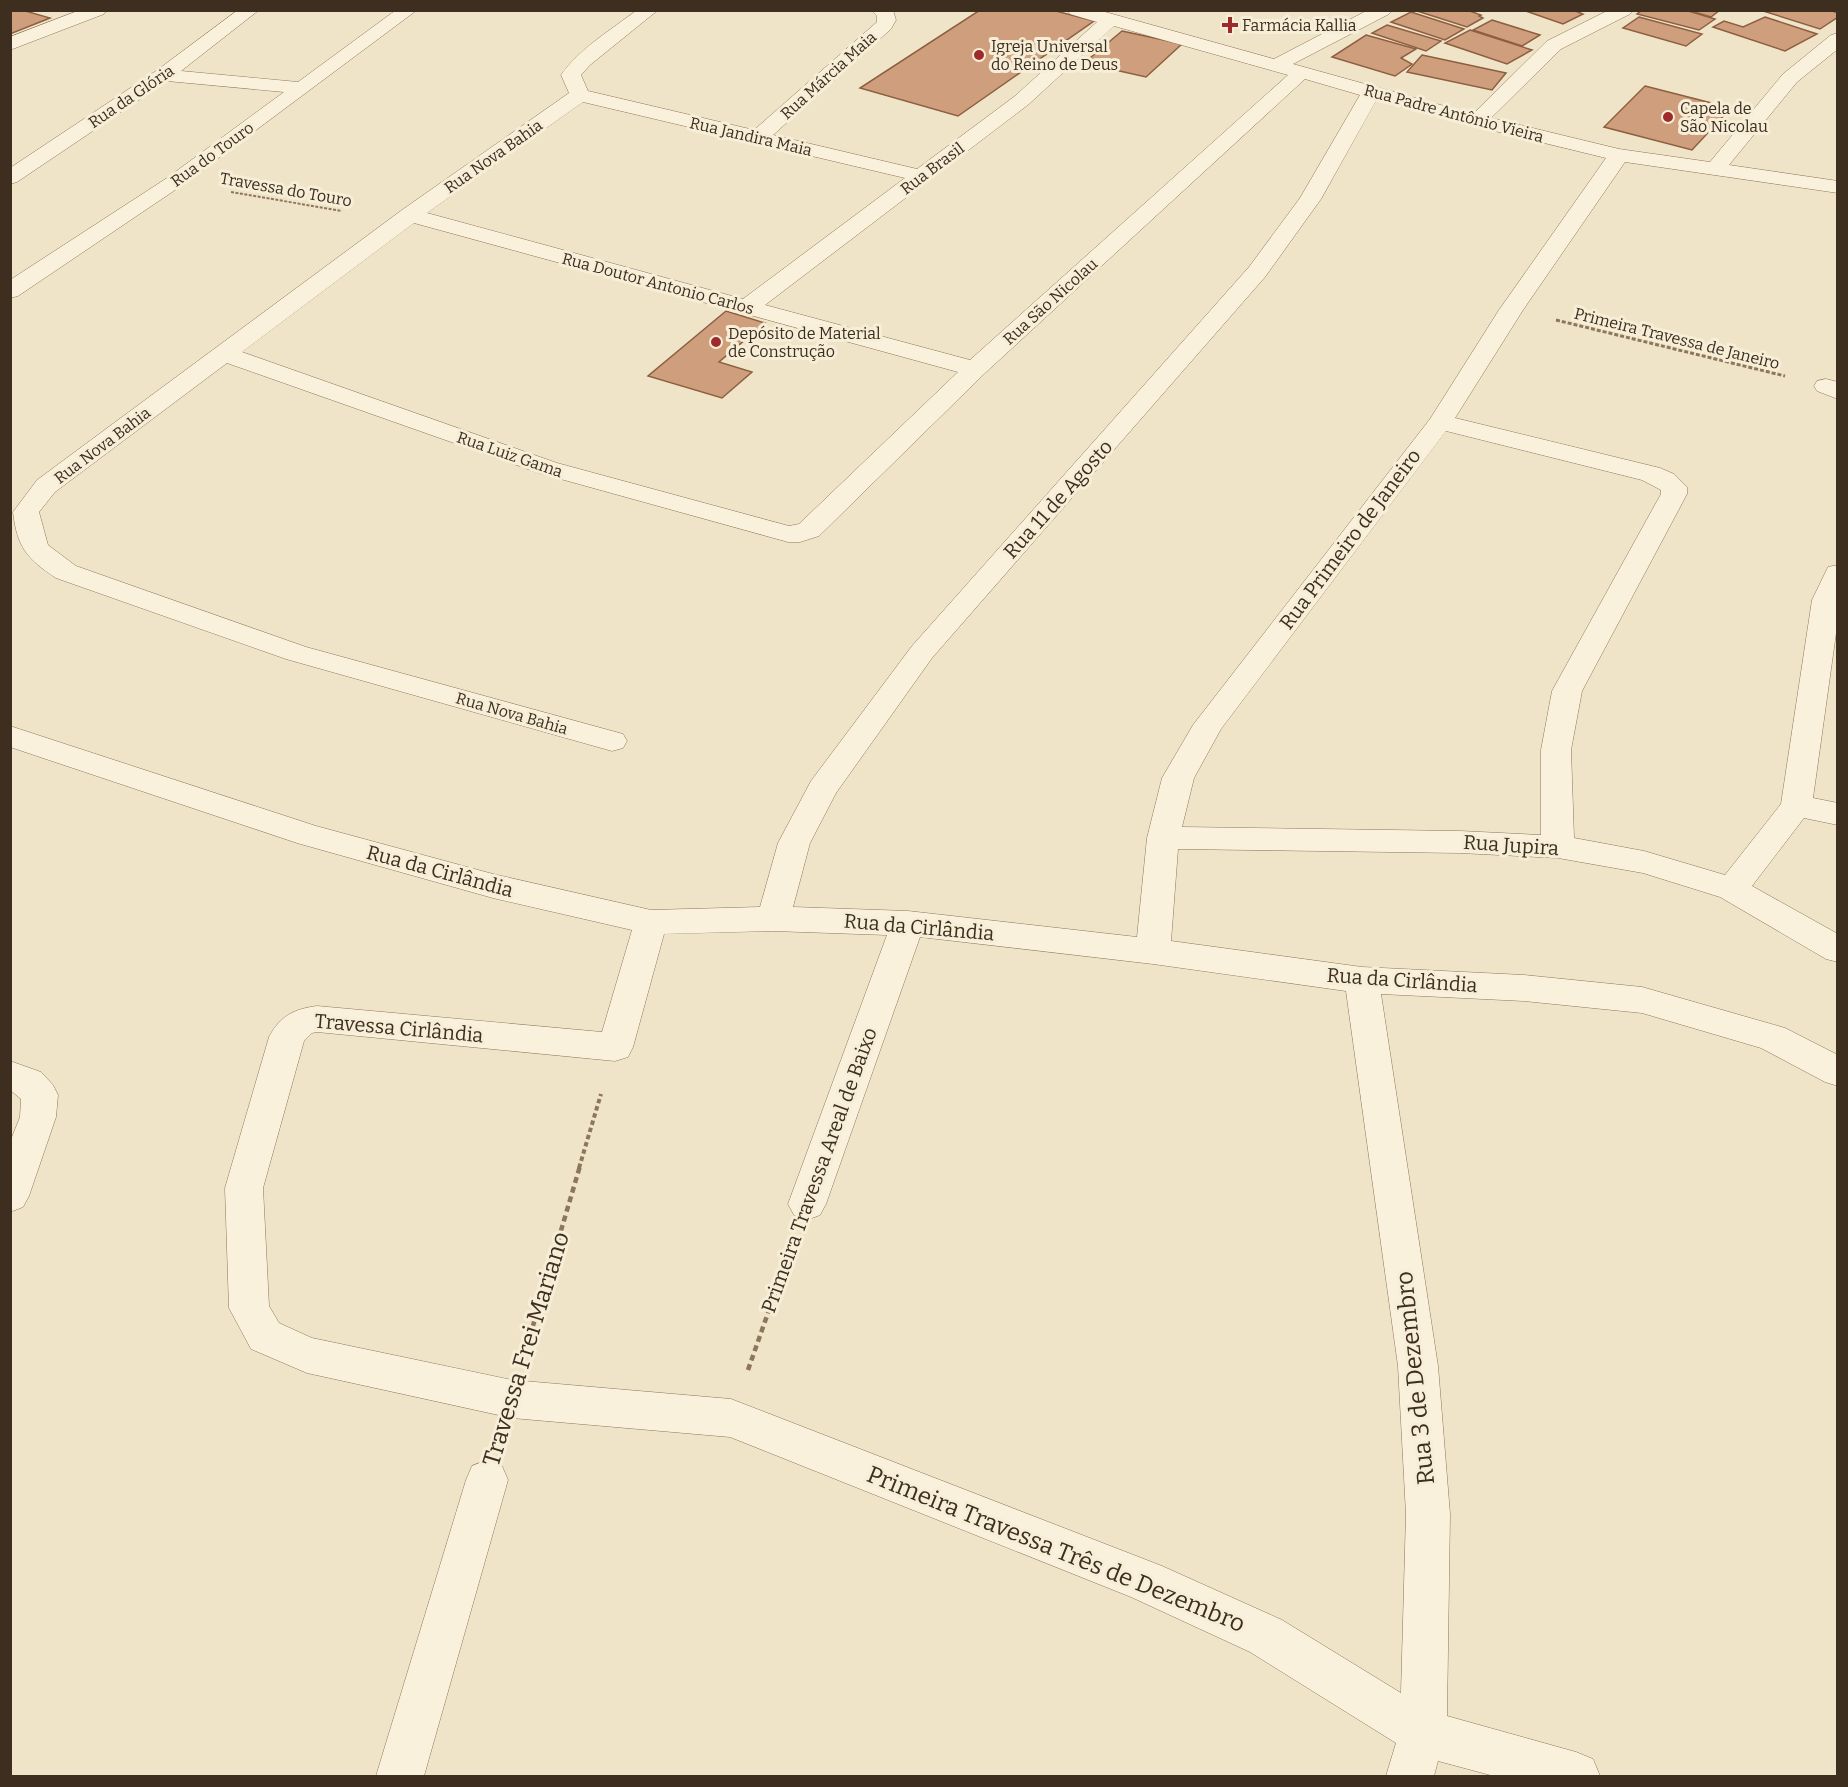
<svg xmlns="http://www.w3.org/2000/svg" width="1848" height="1787" font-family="Bitter,serif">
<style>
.building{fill:#cf9f7d;stroke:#8d5f41;stroke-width:1.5}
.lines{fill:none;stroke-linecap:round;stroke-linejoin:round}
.service-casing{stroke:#8d765c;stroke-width:1}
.minor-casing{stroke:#8d765c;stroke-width:1}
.path-far3{stroke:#8d765c;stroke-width:2;stroke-dasharray:3 1.5;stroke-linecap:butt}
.path-far2{stroke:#8d765c;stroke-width:3;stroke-dasharray:4 2;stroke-linecap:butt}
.path-far1{stroke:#8d765c;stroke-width:4;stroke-dasharray:4.5 3;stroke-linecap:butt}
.path{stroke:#8d765c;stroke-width:4.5;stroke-dasharray:6 4;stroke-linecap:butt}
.service{fill:#faf1dc;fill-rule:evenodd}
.minor{fill:#faf1dc;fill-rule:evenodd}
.poi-dot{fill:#9e2a2b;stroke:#f7eed8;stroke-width:2}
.labels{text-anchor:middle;stroke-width:6;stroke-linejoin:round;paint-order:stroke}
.far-poi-label{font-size:16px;fill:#3d2e20;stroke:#f7eed8;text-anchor:start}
.far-street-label{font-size:16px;fill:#3d2e20;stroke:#f7eed8}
.street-label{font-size:20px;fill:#3d2e20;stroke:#f7eed8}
.near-street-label{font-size:24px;fill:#3d2e20;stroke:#f7eed8}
</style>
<rect width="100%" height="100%" fill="#f0e4c8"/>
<g class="building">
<polygon points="10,10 22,10 50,18 10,34"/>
<polygon points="980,10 1052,10 1094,21 958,116 860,88"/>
<polygon points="1467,10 1481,15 1479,16 1483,18 1467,27 1417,11"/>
<polygon points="1523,10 1573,10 1583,14 1563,24"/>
<polygon points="1642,10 1685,10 1715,19 1699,30 1637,14"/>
<polygon points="1687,10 1720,10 1711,17"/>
<polygon points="1760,10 1829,10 1838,13 1838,17 1820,29"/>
<polygon points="1411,12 1464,29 1445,40 1391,22"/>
<polygon points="1639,17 1702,34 1686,46 1623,28"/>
<polygon points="1765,17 1817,34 1785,51 1713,27 1724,21 1743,27"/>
<polygon points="1492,20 1540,35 1522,46 1473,30"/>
<polygon points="1387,25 1441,41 1426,51 1372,33"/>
<polygon points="1470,30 1532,50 1507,64 1445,43"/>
<polygon points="1122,31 1182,44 1146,77 1084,63"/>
<polygon points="1366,35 1416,49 1401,58 1412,64 1395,76 1332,57"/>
<polygon points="1422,55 1506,73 1492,90 1407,72"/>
<polygon points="1645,86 1731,108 1692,150 1604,127"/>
<polygon points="726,311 765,323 719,362 752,372 722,398 648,376"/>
</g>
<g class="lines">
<g class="service-casing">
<polygon id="service" points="1826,379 1838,382 1838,399 1817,391 1814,386 1817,381"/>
</g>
<g class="minor-casing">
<g id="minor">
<polygon points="80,10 107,10 104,14 10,50 10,37"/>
<polygon points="238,10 259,10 181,71 298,82 396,10 417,10 181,186 18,296 10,298 10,280 167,178 284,92 167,81 17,182 10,184 10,168 156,71"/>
<path d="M637 10H658L590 65 581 75 588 91 754 130 877 22V16L871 10H893L896 20 891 29 773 135 917 169 1015 96 1097 22 1070 14 1067 10H1098L1274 59 1368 10H1392L1389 14 1293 64 1473 114 1547 41 1609 10H1633L1630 14 1561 49 1491 118 1619 149 1710 162 1783 74 1831 35 1838 33V49L1797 82 1729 165 1838 181V193L1625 162 1523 310 1455 418 1660 468 1674 474 1687 487V494L1582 691 1571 750 1574 838 1644 851 1725 875 1781 804 1812 600 1828 567 1838 565V619L1813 798 1838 803V825L1804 818 1752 886 1838 934V962L1826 959 1720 897 1643 873 1558 858 1460 853 1178 849 1171 941 1362 967 1524 975 1642 987 1785 1028 1838 1055V1086L1825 1082 1761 1048 1642 1013 1524 1001 1381 994 1438 1366 1450 1514 1447 1716 1576 1752 1593 1759 1600 1776H1494L1438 1761 1434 1776H1386L1396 1743 1250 1652 1131 1597 730 1437 512 1418 307 1373 251 1349 229 1308 225 1188 269 1037C280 1016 294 1009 317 1006L602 1032 632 930 493 898 297 843 10 747V726L316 826 493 874 651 910 760 907 778 843 811 781 912 646 1249 267 1300 198 1360 95 1305 79 984 374 819 536 800 542H788L539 473 227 363 55 492 39 512 48 545 76 566 306 647 623 734 627 741 623 748 612 751 286 659 56 578C27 559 17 547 13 512L37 480 402 210 569 93 561 75C580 48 611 30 637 10ZM1114 26 1288 75 970 360 765 305 1029 104ZM1377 99 1470 125 1606 158 1499 310 1430 419 1193 725 1162 778 1147 838 1137 937 908 911 793 907 810 843 836 793 932 658 1265 277 1321 199ZM583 102 905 178 743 299 427 213ZM414 223 958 372 799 524 789 526 557 463 242 352ZM1446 431 1642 480 1661 490V494L1552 691 1541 750V835L1460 831 1182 827 1194 778 1221 729ZM773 931 887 935 788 1204 794 1215 807 1220 820 1215 826 1204 920 937 1153 964 1346 991 1398 1366 1406 1514 1401 1693 1282 1620 1162 1566 731 1399 512 1380 312 1338 279 1323 269 1306 263 1188 304 1041 312 1033 317 1032 615 1061 628 1057 633 1047 664 934Z"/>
<polygon points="10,1061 41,1072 53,1085 58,1095 56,1117 29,1196 23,1207 10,1212 10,1142 20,1117 21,1099 10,1090"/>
<polygon points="487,1460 502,1466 508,1480 424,1776 376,1776 466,1480 472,1466"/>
</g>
</g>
<polyline class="path-far3" points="231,192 342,211"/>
<polyline class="path-far2" points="1556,320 1785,376"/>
<polyline class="path-far1" points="579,1168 601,1094"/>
<g class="path">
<polyline points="527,1346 580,1166"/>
<polyline points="748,1370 790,1250"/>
</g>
<use href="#service" class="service"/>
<use href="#minor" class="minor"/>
</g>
<g class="poi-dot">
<path d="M1227 16h6v6h6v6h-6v6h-6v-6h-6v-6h6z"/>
<circle cx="979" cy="55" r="6"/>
<circle cx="1668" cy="117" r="6"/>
<circle cx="716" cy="342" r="6"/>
</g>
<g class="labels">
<g class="far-poi-label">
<text x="1242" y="31">Farmácia Kallia</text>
<text x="991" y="52">Igreja Universal<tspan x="991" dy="18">do Reino de Deus</tspan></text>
<text x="1680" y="114">Capela de<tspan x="1680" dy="18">São Nicolau</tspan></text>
<text x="728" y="339">Depósito de Material<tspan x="728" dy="18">de Construção</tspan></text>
</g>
<g class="far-street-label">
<text transform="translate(828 75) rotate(-42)" y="6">Rua Márcia Maia</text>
<text transform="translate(131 96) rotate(-34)" y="6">Rua da Glória</text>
<text transform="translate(1454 113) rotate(15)" y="6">Rua Padre Antônio Vieira</text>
<text transform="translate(751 136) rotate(13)" y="6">Rua Jandira Maia</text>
<text transform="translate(212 154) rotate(-36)" y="6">Rua do Touro</text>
<text transform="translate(493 156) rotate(-35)" y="6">Rua Nova Bahia</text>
<text transform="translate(932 168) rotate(-37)" y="6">Rua Brasil</text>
<text transform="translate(286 189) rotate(10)" y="6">Travessa do Touro</text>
<text transform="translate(658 283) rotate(15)" y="6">Rua Doutor Antonio Carlos</text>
<text transform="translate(1050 301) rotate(-42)" y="6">Rua São Nicolau</text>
<text transform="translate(1677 338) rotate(14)" y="6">Primeira Travessa de Janeiro</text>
<text transform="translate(102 445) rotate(-37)" y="6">Rua Nova Bahia</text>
<text transform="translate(510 454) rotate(19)" y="6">Rua Luiz Gama</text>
<text transform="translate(512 713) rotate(16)" y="6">Rua Nova Bahia</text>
</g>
<g class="street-label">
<text transform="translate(1058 499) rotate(-48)" y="7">Rua 11 de Agosto</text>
<text transform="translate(1350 539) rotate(-53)" y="7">Rua Primeiro de Janeiro</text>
<text transform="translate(1511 845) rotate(4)" y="7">Rua Jupira</text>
<text transform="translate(440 871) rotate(15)" y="7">Rua da Cirlândia</text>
<text transform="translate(919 927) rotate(5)" y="7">Rua da Cirlândia</text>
<text transform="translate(1402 980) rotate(4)" y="7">Rua da Cirlândia</text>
<text transform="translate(399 1028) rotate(5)" y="7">Travessa Cirlândia</text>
<text transform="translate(819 1170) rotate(-70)" y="7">Primeira Travessa Areal de Baixo</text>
</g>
<g class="near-street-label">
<text transform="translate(526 1349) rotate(-73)" y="8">Travessa Frei Mariano</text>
<text transform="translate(1415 1378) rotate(-96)" y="8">Rua 3 de Dezembro</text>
<text transform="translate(1056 1549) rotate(22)" y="8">Primeira Travessa Três de Dezembro</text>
</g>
</g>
<rect width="1848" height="1787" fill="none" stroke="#3d2e20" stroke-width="24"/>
</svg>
